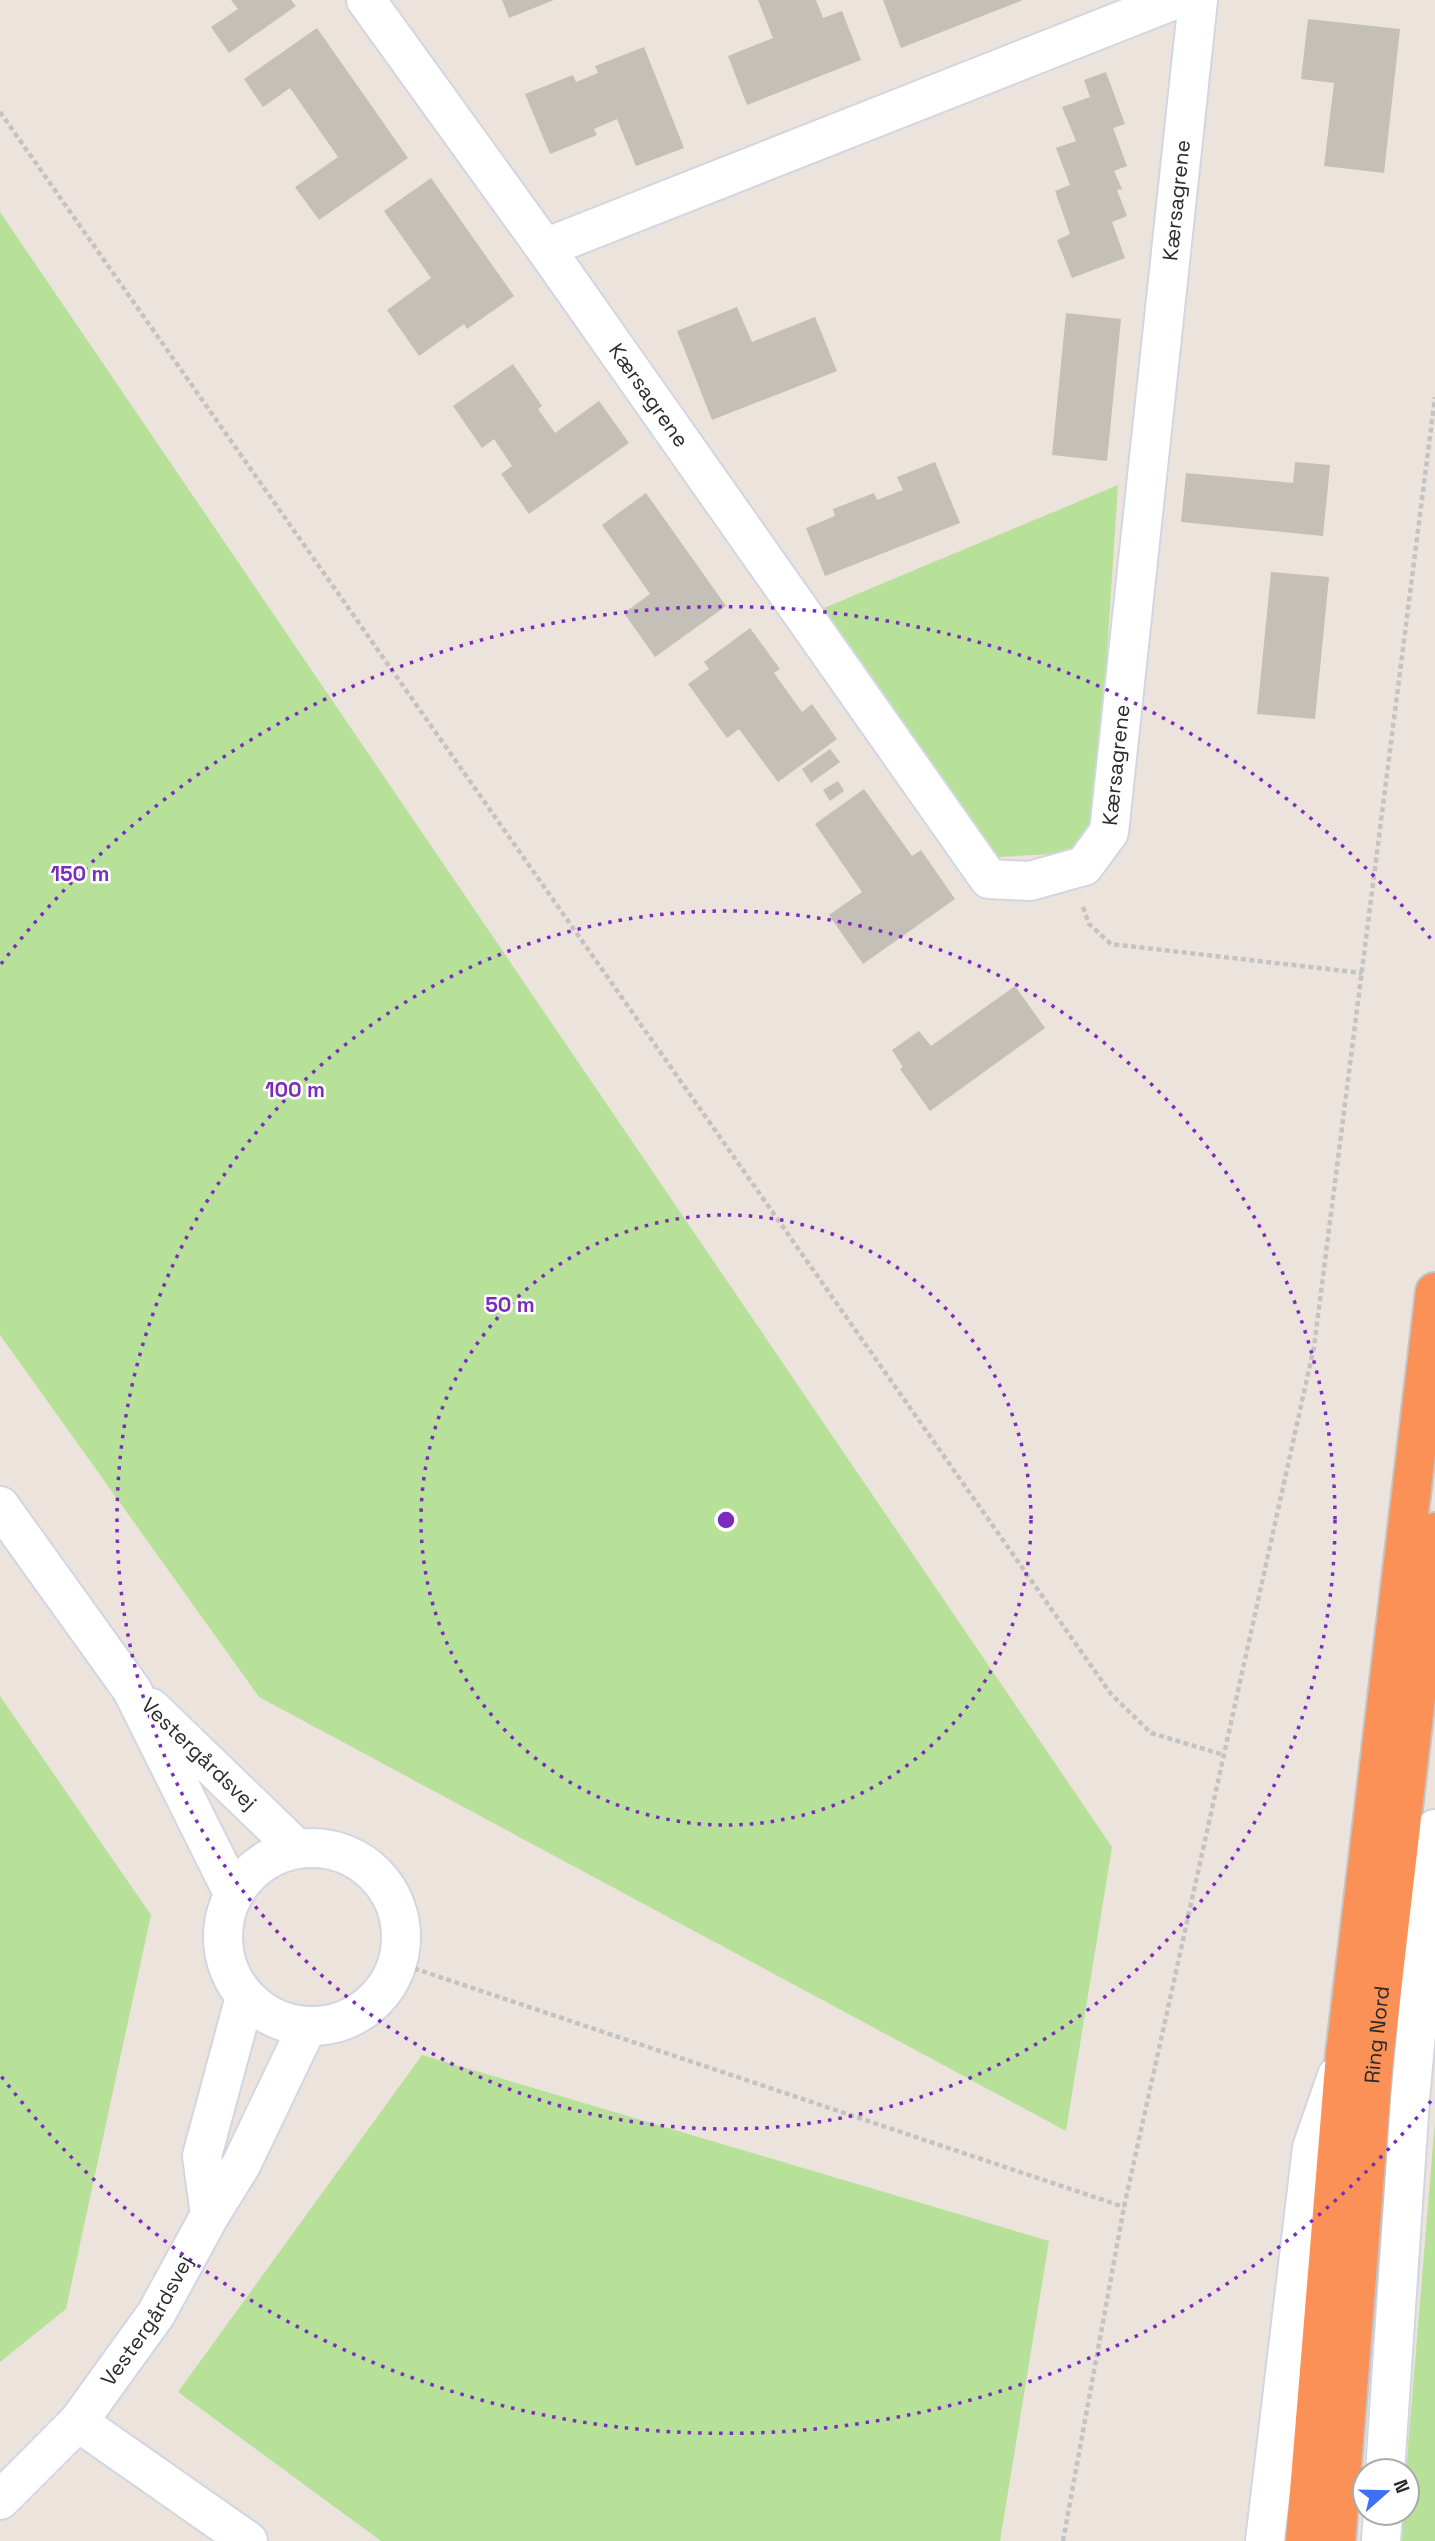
<svg xmlns="http://www.w3.org/2000/svg" width="1435" height="2541" font-family="'Space Grotesk',sans-serif">
<style>
.green{fill:#b7e199}
.building{fill:#c4bfb7}
.lines{fill:none;stroke-linecap:round;stroke-linejoin:round}
.street-casing{stroke:#d1d6e2;stroke-width:42}
.secondary-casing{stroke:#d1d6e2;stroke-width:42}
.highway-casing{stroke:#c3c3c3;stroke-width:42}
.path{stroke:#c3c3c3;stroke-width:4.5;stroke-dasharray:5 3.5;stroke-linecap:butt}
.street{stroke:#fff;stroke-width:38}
.secondary{stroke:#fff;stroke-width:38}
.highway{stroke:#fb9157;stroke-width:38}
.ring{fill:none;stroke:#7b2cbf;stroke-width:3.5;stroke-dasharray:3.5 7}
.labels{text-anchor:middle;stroke-width:5;stroke-linejoin:round;paint-order:stroke}
.street-label{font-size:21px;fill:#2a2a2a;stroke:#fff}
.centre{fill:#7b2cbf;stroke:#fff;stroke-width:3.5}
.ring-label{font-size:21px;text-anchor:middle;font-weight:bold;fill:#7b2cbf;stroke:#fff;stroke-width:5;stroke-linejoin:round;paint-order:stroke}
</style>
<rect width="100%" height="100%" fill="#ece3dc"/>
<g class="green">
<polygon points="0,212 1112,1847 1066,2131 259,1697 0,1335"/>
<polygon points="1118,485 1096,821 1072,853 998,857 824,608"/>
<polygon points="0,1696 151,1915 66,2309 0,2362"/>
<polygon points="422,2055 1049,2241 1000,2541 381,2541 178,2392"/>
<polygon points="1435,2121 1435,2541 1400,2541 1402,2513 1407,2513 1406,2471"/>
</g>
<g class="building">
<polygon points="231,0 291,0 296,6 229,53 211,27 238,9"/>
<polygon points="502,0 554,0 509,18"/>
<polygon points="758,0 816,0 823,18 842,11 861,60 747,105 728,56 773,38"/>
<polygon points="883,0 1023,0 901,48"/>
<polygon points="1308,19 1400,29 1384,173 1324,166 1334,83 1301,79"/>
<polygon points="317,28 408,158 319,220 295,187 338,157 290,88 263,107 244,79"/>
<polygon points="644,47 684,148 636,166 617,119 594,129 597,135 550,154 525,94 573,75 576,82 598,73 595,66"/>
<polygon points="1106,72 1125,124 1113,128 1127,166 1114,171 1122,189 1117,190 1127,216 1112,222 1125,258 1072,278 1057,240 1070,234 1055,191 1070,185 1056,148 1076,141 1062,107 1090,97 1084,80"/>
<polygon points="431,178 514,296 467,329 464,324 419,356 387,310 431,278 384,211"/>
<polygon points="737,307 752,342 815,317 837,371 712,420 677,331"/>
<polygon points="1066,313 1121,319 1107,461 1052,455"/>
<polygon points="513,364 542,406 538,409 555,433 599,401 629,443 529,514 501,474 512,466 494,439 482,448 453,406"/>
<polygon points="935,462 960,523 825,576 806,528 835,516 833,509 874,493 877,500 903,490 897,477"/>
<polygon points="1295,462 1330,465 1323,536 1181,522 1186,473 1293,483"/>
<polygon points="646,493 726,606 655,657 624,613 650,594 602,525"/>
<polygon points="1271,572 1329,577 1315,719 1257,714"/>
<polygon points="750,628 780,669 774,673 802,712 812,704 837,739 778,782 739,729 727,738 688,684 709,669 704,662"/>
<polygon points="830,749 840,762 811,783 802,769"/>
<polygon points="838,781 844,791 830,801 823,790"/>
<polygon points="864,789 912,856 921,850 955,899 863,964 829,915 862,892 815,824"/>
<polygon points="1015,986 1045,1028 930,1111 900,1069 903,1067 892,1050 919,1031 931,1046"/>
</g>
<g class="lines">
<g class="street-casing">
<g id="street">
<path id="s1" d="M366 0 545 248 989 879 1030 881 1084 866 1109 832 1198 0"/>
<polyline points="545,248 1174,0"/>
<polyline points="0,1506 132,1690 233,1893"/>
<polyline points="151,1708 296,1848"/>
<circle cx="312" cy="1937" r="89"/>
<polyline points="210,2215 202,2156 245,1997"/>
<polyline points="78,2422 248,2541"/>
<path id="s2" d="M0 2500 78 2422 156 2314 210 2215 241 2165 307 2027"/>
</g>
</g>
<g class="secondary-casing">
<g id="secondary">
<polyline points="1385,2471 1410,2099 1435,1829"/>
<polyline points="1265,2541 1312,2148 1337,2076"/>
<polyline points="1381,2541 1383,2513"/>
</g>
</g>
<g class="highway-casing">
<g id="highway">
<polyline points="1305,2541 1345,2055 1435,1292"/>
<path id="s3" d="M1336 2541 1374 2059 1435 1532"/>
</g>
</g>
<g class="path">
<polyline points="0,112 1111,1694 1151,1733 1224,1755"/>
<polyline points="1083,907 1089,924 1111,944 1362,973"/>
<polyline points="398,1963 1124,2207"/>
<polyline points="1063,2541 1124,2207 1314,1347 1435,397"/>
</g>
<use href="#street" class="street"/>
<use href="#secondary" class="secondary"/>
<use href="#highway" class="highway"/>
</g>
<g class="ring">
<circle cx="726" cy="1520" r="305"/>
<circle cx="726" cy="1520" r="609"/>
<path d="M1431 2101A914 914 0 0 1 1 2076M1 964A914 914 0 0 1 1431 939"/>
</g>
<g class="labels">
<g class="street-label">
<text dy="7" stroke="none"><textPath href="#s1" startOffset="1852">Kærsagrene</textPath></text>
<text dy="7" stroke="none"><textPath href="#s1" startOffset="486">Kærsagrene</textPath></text>
<text dy="7" stroke="none"><textPath href="#s1" startOffset="1284">Kærsagrene</textPath></text>
<text transform="translate(199 1754) rotate(44)" y="7">Vestergårdsvej</text>
<text dy="7" stroke="none"><textPath href="#s3" startOffset="508">Ring Nord</textPath></text>
<text dy="7" stroke="none"><textPath href="#s2" startOffset="233">Vestergårdsvej</textPath></text>
</g>
</g>
<circle cx="726" cy="1520" r="10" class="centre"/>
<g class="ring-label">
<text x="80" y="881">150 m</text>
<text x="295" y="1097">100 m</text>
<text x="510" y="1312">50 m</text>
</g>
<g transform="translate(1386 2492) rotate(70)"><circle r="33" fill="#ffffff" stroke="#aaaaaa" stroke-width="2"/>
<path d="M0-5L12 26L0 18L-12 26Z" fill="#3e6ff7"/>
<text y="-10" font-size="19" font-weight="bold" text-anchor="middle" fill="#2a2a2a">N</text>
</g>
</svg>
